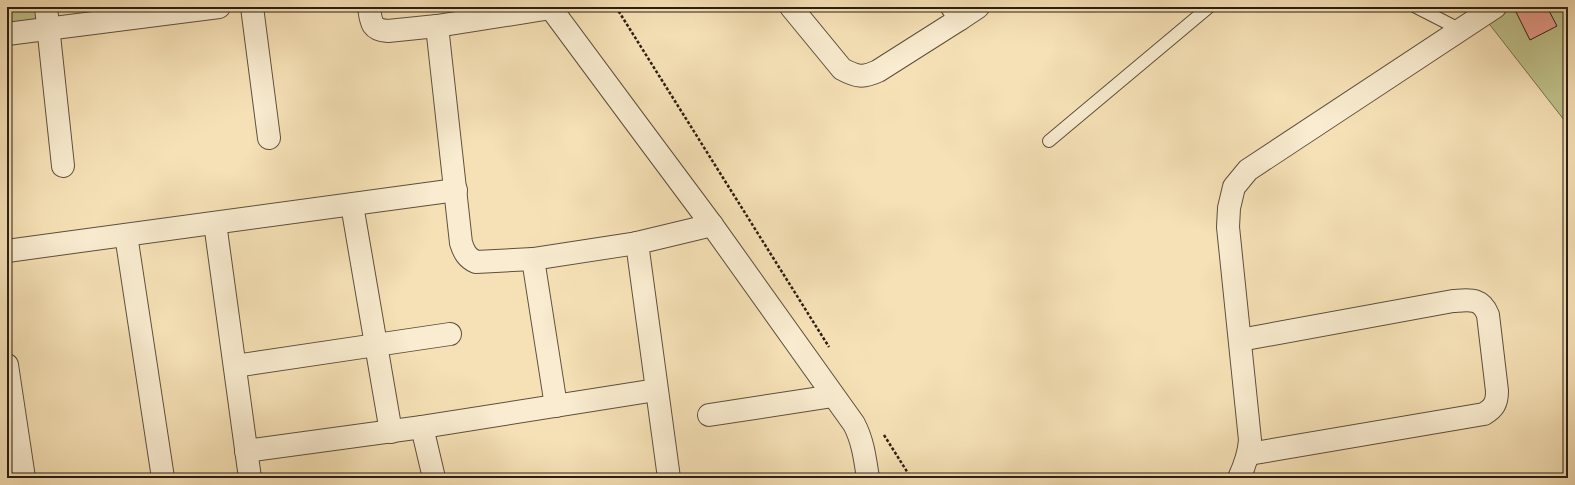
<svg xmlns="http://www.w3.org/2000/svg" width="1575" height="485" font-family="Alegreya,serif">
<style>
.green{fill:#c0c28b;stroke:#76704f}
.building{fill:#ea9c8d;stroke:#2b1e13}
.lines{fill:none;stroke-linecap:round;stroke-linejoin:round}
.lane-casing{stroke:#5e4f3c;stroke-width:14}
.street-casing{stroke:#5e4f3c;stroke-width:24}
.path{stroke:#2b1e13;stroke-width:2.5;stroke-dasharray:3 2;stroke-linecap:butt}
.lane{stroke:#f9ecd0;stroke-width:12}
.street{stroke:#f9ecd0;stroke-width:22}
</style>
<rect width="100%" height="100%" fill="#f6e1b6"/>
<filter id="stains"><feTurbulence type="fractalNoise" baseFrequency=".005" numOctaves="4"/><feColorMatrix values="0 0 0 0 .2 0 0 0 0 .09 0 0 0 0 .02 0 0 0 .5 -.17"/></filter>
<radialGradient id="worn" r=".72"><stop offset=".6" stop-color="#630" stop-opacity="0"/><stop offset="1" stop-color="#630" stop-opacity=".3"/></radialGradient>
<g class="green">
<polygon points="7,7 45,7 48,26 7,31"/>
<polygon points="1476,7 1568,7 1568,125"/>
</g>
<polygon class="building" points="1525,7 1547,7 1557,26 1530,40 1516,12"/>
<g class="lines">
<g class="lane-casing">
<g id="lane">
<polyline points="1416,7 1461,30"/>
<polyline points="1049,141 1209,7"/>
</g>
</g>
<g class="street-casing">
<g id="street">
<polyline points="46,7 63,166"/>
<polyline points="252,7 269,138"/>
<path d="M369 7C371 22 371 30 388 31L437 26 551 8"/>
<path d="M550 7 636 123 712 225 854 424C863 441 865 459 868 478"/>
<path d="M791 7 842 69C857 77 863 78 878 71L960 19"/>
<polyline points="952,7 960,19 978,7"/>
<path d="M437 26 461 243C464 252 467 258 476 262L533 259"/>
<polyline points="7,34 219,7"/>
<polyline points="352,205 391,432"/>
<polyline points="215,223 250,478"/>
<polyline points="126,235 163,478"/>
<polyline points="637,243 669,478"/>
<polyline points="7,251 456,190"/>
<path d="M1240 340 1453 301C1469 300 1481 297 1488 315L1497 391C1497 403 1494 408 1484 414L1249 454"/>
<polyline points="7,365 24,478"/>
<polyline points="235,366 450,334"/>
<polyline points="556,406 533,259 637,243 712,225"/>
<polyline points="709,415 833,396"/>
<polyline points="422,427 434,478"/>
<polyline points="246,451 422,427 656,390"/>
<path d="M1239 478C1245 465 1249 454 1250 440L1228 227 1229 208 1234 187 1248 170 1495 7"/>
</g>
</g>
<g class="path">
<polyline points="616,7 829,347"/>
<polyline points="884,435 911,478"/>
</g>
<use href="#lane" class="lane"/>
<use href="#street" class="street"/>
</g>
<rect width="1575" height="485" fill="none" stroke="#f6e1b6" stroke-width="24"/>
<rect x="8" y="8" width="1559" height="469" fill="none" stroke="#2b1e13" stroke-width="2"/>
<rect x="12" y="12" width="1551" height="461" fill="none" stroke="#2b1e13"/>
<rect width="100%" height="100%" filter="url(#stains)"/>
<rect width="100%" height="100%" fill="url(#worn)"/>
</svg>
